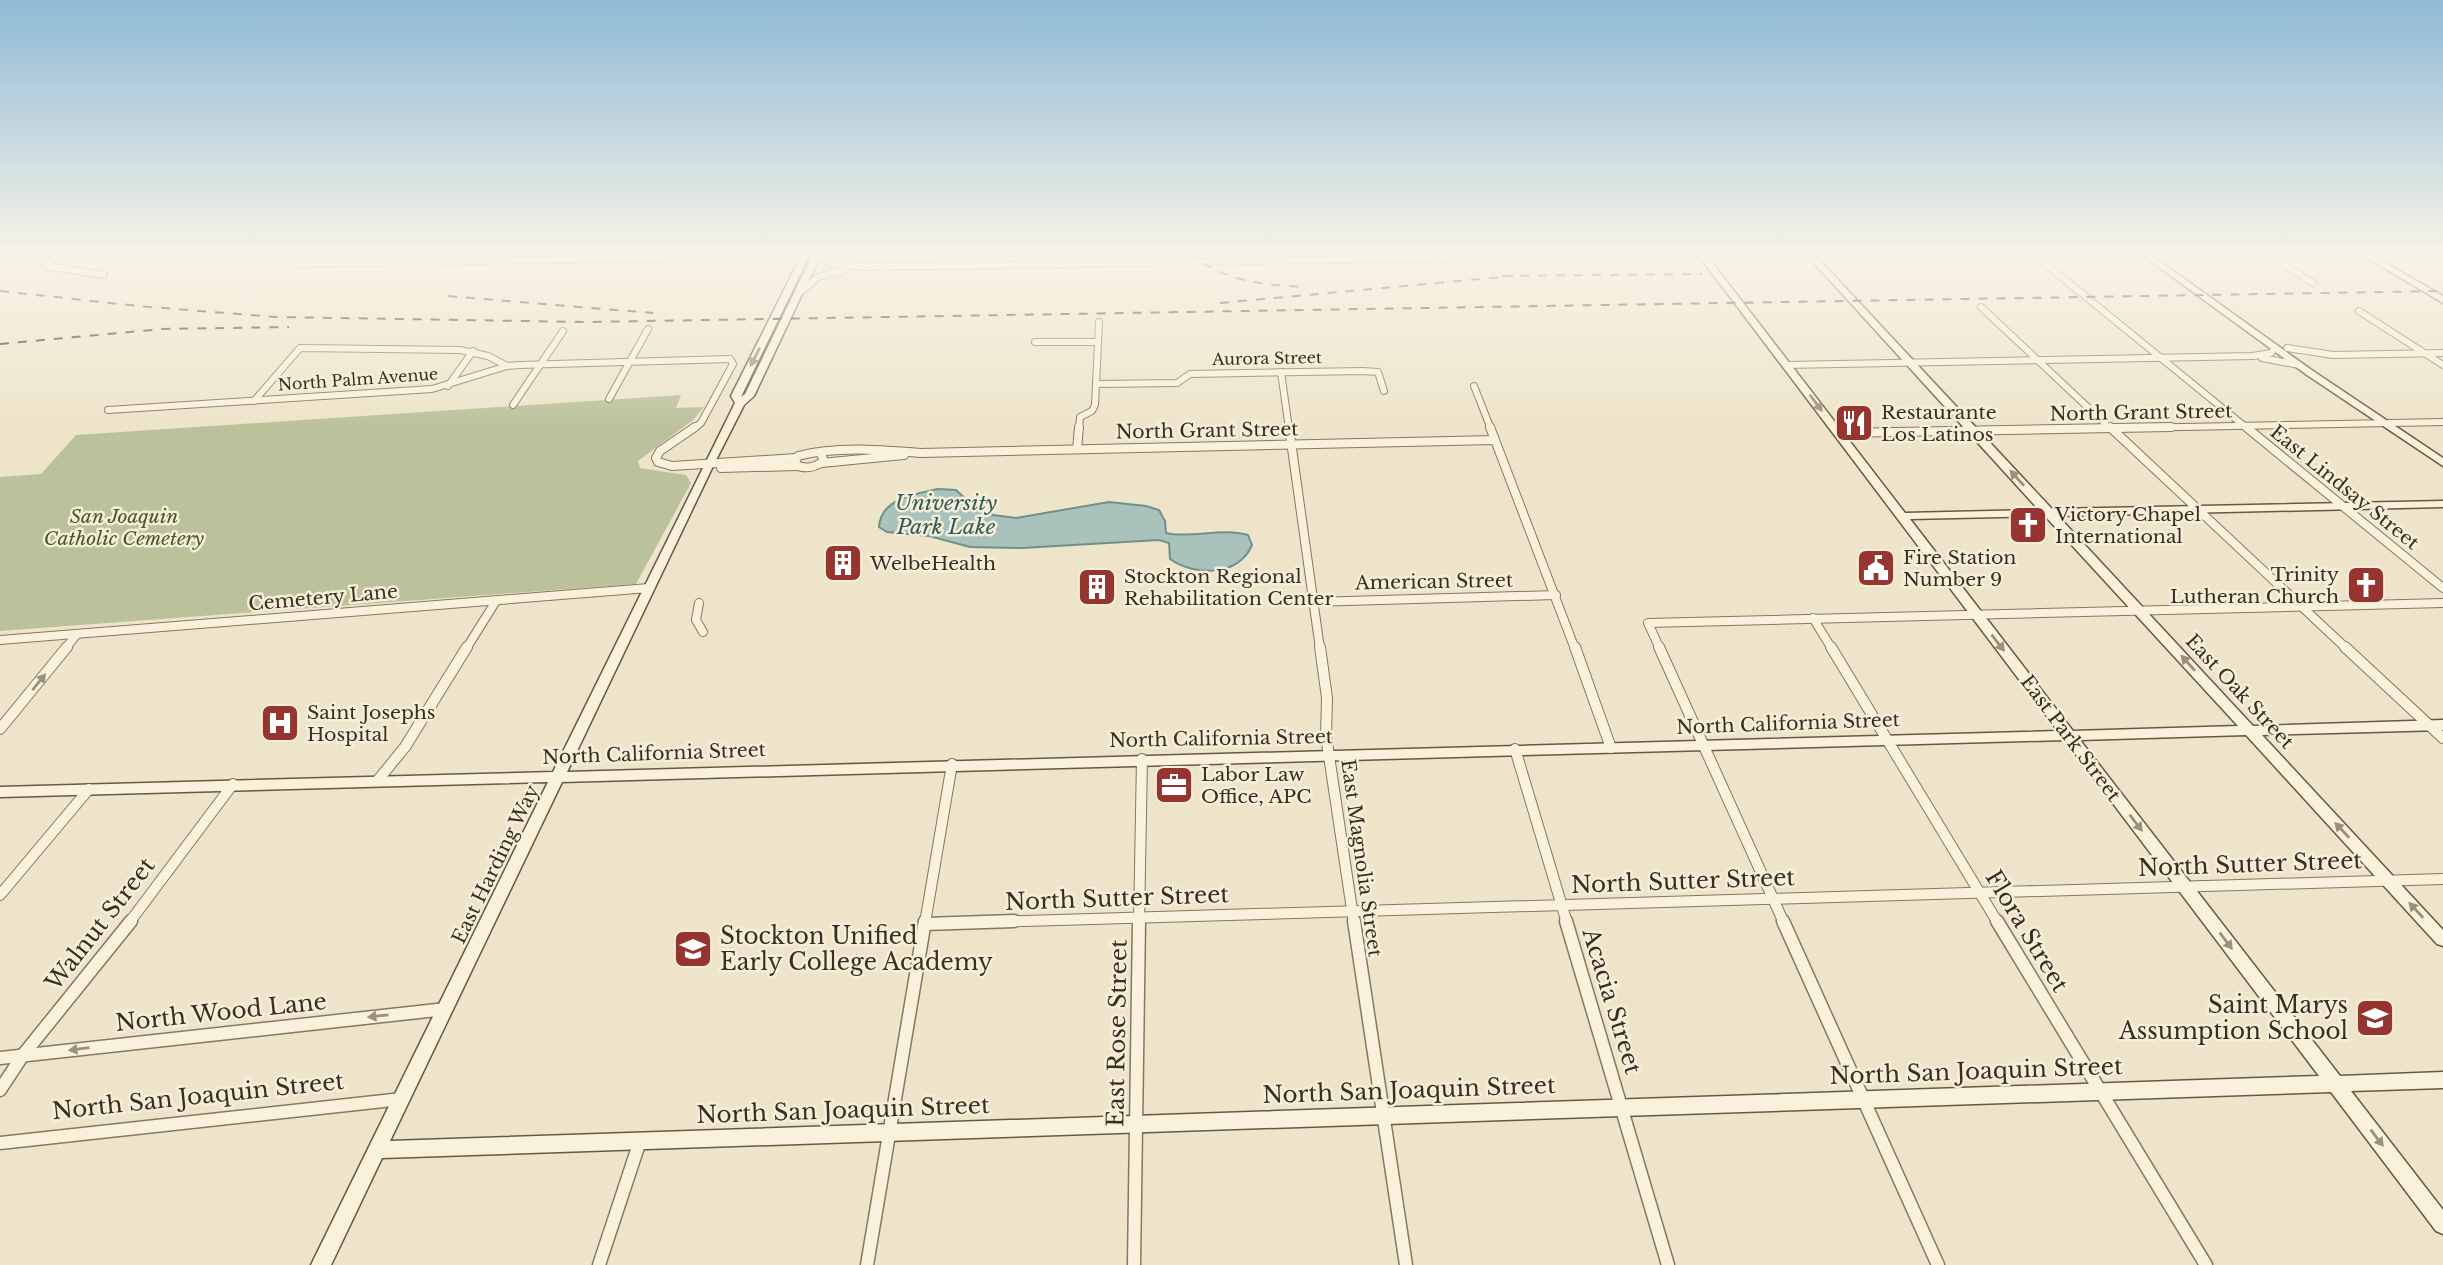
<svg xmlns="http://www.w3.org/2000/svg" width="2443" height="1265" font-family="'Libre Baskerville',serif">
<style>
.cemetery{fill:#bbc19b}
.water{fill:#a9c2bb;stroke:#709089;stroke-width:2}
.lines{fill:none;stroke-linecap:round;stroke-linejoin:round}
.street-far3-casing{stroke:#89775e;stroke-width:8}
.street-far2-casing{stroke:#89775e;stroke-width:10}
.street-far1-casing{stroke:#89775e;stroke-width:12}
.street-casing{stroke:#89775e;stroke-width:15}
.secondary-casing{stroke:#6b5841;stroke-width:3}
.street-far3{stroke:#f8f1dc;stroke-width:6}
.street-far2{stroke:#f8f1dc;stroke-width:8}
.street-far1{stroke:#f8f1dc;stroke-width:10}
.street{stroke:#f8f1dc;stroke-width:12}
.secondary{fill:#f8f1dc;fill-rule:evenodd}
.rail{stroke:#3a2e21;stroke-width:2;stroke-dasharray:9 9;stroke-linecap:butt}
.oneway{fill:#99907e}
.labels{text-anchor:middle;stroke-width:5;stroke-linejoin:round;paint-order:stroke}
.far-street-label{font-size:16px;fill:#3a2e21;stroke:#f5eed8}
.poi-label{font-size:19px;fill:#3a2e21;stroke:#f5eed8;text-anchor:start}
.street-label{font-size:19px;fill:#3a2e21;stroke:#f5eed8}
.park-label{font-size:19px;font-style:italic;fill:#485628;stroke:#f5eed8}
.water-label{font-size:21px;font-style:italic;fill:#315958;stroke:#f5eed8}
.near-street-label{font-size:23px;fill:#3a2e21;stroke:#f5eed8}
.near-poi-label{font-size:23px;fill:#3a2e21;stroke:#f5eed8;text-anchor:start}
</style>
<rect width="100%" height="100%" fill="#ede4c9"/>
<polygon class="cemetery" points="681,395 676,408 704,407 693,420 638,461 640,468 686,475 691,483 636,584 0,631 0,477 41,474 76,435"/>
<path class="water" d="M938 489 956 490 970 503 993 515 1016 518 1109 502 1146 506 1159 510 1165 521 1166 533C1192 539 1221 527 1248 535L1252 545C1239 576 1196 577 1170 559L1169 543 1159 540 1022 548 970 547 929 536 887 532 879 527C881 498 915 494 938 489Z"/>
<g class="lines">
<g class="street-far3-casing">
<g id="street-far3">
<polyline points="61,252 45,266 104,275"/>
<polyline points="2031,252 2248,429"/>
<polyline points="2265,252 2313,283"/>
<polyline points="817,254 831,264 864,267 1843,252"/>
<polyline points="418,263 429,252"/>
<polyline points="295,264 791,256 801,252"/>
<polyline points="295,264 305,252"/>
<polyline points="999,265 1002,252"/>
<polyline points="798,294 818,277 845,270"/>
<polyline points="1981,307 2111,429"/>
<polyline points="2359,311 2443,365"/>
<polyline points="1035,342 1098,342"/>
<polyline points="2287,348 2333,355 2443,353"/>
<polyline points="2262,358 2299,365"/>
<polyline points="1786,365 2253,356 2271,353 2275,348"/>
<polyline points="1281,372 1289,429"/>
<polyline points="1096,384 1177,383 1190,374 1363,371 1378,372 1384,391"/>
<polyline points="448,386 473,351"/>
<polyline points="1474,386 1491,429"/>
<polyline points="609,399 648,329"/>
<polyline points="254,401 300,348 460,350 488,356 507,366"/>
<polyline points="513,405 563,331"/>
<polyline points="108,410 432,389 507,366 519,365 730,359 733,364 701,423 693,429"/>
<polyline points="1079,429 1080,417 1092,411 1095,405 1099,322"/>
<polyline points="2075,429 2443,422"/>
</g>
</g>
<g class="street-far2-casing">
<g id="street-far2">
<polyline points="695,427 660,451 656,458 658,462 672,466 796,458"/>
<polyline points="1289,427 1320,649"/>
<polyline points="1490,427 1575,649"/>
<polyline points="2110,427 2347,649"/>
<polyline points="2246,427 2443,588"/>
<polyline points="1839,433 2171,427"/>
<polyline points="1077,449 1079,427"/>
<path d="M821 454 824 461C814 468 805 470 794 464L798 456C837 446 881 450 920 453L1495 440"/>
<polyline points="821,463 904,455"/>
<polyline points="721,468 797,466"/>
<polyline points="1313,602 1556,595"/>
<polyline points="699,603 696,620 703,632"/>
<polyline points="1813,618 1832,649"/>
<polyline points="0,640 649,588"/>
<polyline points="65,649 77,634"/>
<polyline points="466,649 496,601"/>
<polyline points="1660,649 1648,623 2443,603"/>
</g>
</g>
<g class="street-far1-casing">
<g id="street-far1">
<polyline points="1320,647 1327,698 1326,736 1354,923"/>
<polyline points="1575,647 1611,748"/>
<polyline points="1659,647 1784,923"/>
<polyline points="1831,647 1998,923"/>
<polyline points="2345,647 2443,738"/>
<polyline points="0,729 67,647"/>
<polyline points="1515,749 1567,923"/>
<polyline points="378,780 405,747 467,647"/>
<polyline points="0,895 89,789"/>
<polyline points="129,923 233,784"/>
<polyline points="925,923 952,764"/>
<polyline points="955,923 2443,879"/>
<polyline points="1139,923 1142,759"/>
</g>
</g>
<g class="street-casing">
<g id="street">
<polyline points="1354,921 1406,1265"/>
<polyline points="1566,921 1668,1265"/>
<polyline points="1783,921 1938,1265"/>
<polyline points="1997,921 2206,1265"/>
<polyline points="925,924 1014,921"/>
<polyline points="0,1058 446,1009"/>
<polyline points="0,1090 23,1055 131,921"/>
<polyline points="0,1143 402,1099"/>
<polyline points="599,1265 640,1141"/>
<polyline points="867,1265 925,921"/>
<polyline points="1134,1265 1139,921"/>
</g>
</g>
<g class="secondary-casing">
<g id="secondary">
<path d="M803 252H811L741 397 745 394 814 252H822L754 396 744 405 714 464 567 772 2058 731 1696 252H1704L1905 513 2039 510 1804 252H1812L2052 509 2443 501V507L2058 516 2253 726 2443 720V730L2262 735 2443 930V946L2437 944 2246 735 2080 740 2340 1076 2443 1072V1088L2351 1091 2443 1210V1234L2436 1231 2331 1092 382 1158 331 1265H311L548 782 0 797V787L553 772 735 403 731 396ZM2045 516 2238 726 2073 731 1910 519ZM2065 740 2319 1076 390 1141 562 782Z"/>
<polygon points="2138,252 2147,252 2313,371 2443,458 2443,466 2307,375"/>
<polygon points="2357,252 2366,252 2443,296 2443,303"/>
</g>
</g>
<use href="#street-far3" class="street-far3"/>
<use href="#street-far2" class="street-far2"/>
<use href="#street-far1" class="street-far1"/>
<use href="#street" class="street"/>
<use href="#secondary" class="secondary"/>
<g class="rail">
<path d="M1189 252C1222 282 1265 285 1307 287"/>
<polyline points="1502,276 1702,274"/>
<polyline points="0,291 138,306 276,317 586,322 2443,291"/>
<polyline points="448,296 653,313"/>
<polyline points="1220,303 1513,276"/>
<polyline points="0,344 162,329 289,327"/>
</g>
</g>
<defs><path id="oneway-solid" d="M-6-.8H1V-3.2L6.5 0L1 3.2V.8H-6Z" transform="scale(1.75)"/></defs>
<g class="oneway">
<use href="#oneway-solid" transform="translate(755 357) rotate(117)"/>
<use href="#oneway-solid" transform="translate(1816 403) rotate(53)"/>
<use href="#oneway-solid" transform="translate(2017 478) rotate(-132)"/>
<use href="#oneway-solid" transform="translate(1998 643) rotate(52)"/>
<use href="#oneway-solid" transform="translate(2188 663) rotate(-132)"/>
<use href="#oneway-solid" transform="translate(39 682) rotate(-51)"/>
<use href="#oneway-solid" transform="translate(2136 823) rotate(53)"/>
<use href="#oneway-solid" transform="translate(2342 830) rotate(-133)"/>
<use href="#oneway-solid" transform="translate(2416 910) rotate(-133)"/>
<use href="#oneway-solid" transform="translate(2226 941) rotate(53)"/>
<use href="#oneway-solid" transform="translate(378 1016) rotate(174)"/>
<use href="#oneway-solid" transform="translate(79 1049) rotate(173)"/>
<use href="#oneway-solid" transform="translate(2377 1138) rotate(53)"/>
</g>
<linearGradient id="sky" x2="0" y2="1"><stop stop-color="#8fbad6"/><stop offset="0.59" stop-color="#f7f3e7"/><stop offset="1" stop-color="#f7f3e7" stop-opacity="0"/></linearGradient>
<rect width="2443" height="429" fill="url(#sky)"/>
<defs>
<g id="restaurant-square" transform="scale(2.0125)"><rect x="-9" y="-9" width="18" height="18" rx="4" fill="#963430" stroke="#f5eed8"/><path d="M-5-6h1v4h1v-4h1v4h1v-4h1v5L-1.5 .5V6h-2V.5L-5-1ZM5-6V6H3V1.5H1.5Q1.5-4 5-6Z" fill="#fff"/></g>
<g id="church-square" transform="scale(2.0125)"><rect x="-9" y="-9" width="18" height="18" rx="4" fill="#963430" stroke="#f5eed8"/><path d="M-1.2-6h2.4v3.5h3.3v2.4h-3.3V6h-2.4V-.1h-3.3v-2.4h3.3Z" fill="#fff"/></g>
<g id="building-square" transform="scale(2.0125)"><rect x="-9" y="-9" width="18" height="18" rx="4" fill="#963430" stroke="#f5eed8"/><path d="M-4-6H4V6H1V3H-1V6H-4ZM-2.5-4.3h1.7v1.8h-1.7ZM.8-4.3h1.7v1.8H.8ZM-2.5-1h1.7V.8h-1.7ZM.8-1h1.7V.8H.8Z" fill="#fff"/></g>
<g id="civic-square" transform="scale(2.0125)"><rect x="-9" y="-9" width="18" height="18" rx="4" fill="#963430" stroke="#f5eed8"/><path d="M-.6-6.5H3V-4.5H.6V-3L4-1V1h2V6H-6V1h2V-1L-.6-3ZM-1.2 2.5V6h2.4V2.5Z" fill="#fff"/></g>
<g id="hospital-square" transform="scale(2.0125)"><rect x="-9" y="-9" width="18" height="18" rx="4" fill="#963430" stroke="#f5eed8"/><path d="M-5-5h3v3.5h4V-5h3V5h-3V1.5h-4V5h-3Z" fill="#fff"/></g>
<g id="office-square" transform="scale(2.0125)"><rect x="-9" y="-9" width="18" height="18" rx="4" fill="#963430" stroke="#f5eed8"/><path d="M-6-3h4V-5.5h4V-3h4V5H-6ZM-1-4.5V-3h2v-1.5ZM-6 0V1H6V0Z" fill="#fff"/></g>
<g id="school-square" transform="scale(2.0125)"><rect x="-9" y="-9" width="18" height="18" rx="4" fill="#963430" stroke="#f5eed8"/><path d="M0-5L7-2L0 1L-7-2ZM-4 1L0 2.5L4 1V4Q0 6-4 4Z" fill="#fff"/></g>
</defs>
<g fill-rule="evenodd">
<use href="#restaurant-square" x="1854" y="423"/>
<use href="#church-square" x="2028" y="525"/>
<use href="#building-square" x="843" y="563"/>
<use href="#civic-square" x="1876" y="568"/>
<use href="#church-square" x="2366" y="585"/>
<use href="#building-square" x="1097" y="587"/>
<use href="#hospital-square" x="280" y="723"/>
<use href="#office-square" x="1174" y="785"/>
<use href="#school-square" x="693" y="949"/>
<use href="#school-square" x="2375" y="1018"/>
</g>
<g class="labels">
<g class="far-street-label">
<text transform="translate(1267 358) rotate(-1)" y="6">Aurora Street</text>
<text transform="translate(358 379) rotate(-4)" y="6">North Palm Avenue</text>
</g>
<g class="poi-label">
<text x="1881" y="419">Restaurante<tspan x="1881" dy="22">Los Latinos</tspan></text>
<text x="2055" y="521">Victory Chapel<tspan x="2055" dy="22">International</tspan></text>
<text x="1903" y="564">Fire Station<tspan x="1903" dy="22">Number 9</tspan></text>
<text x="870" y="570">WelbeHealth</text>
<text x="2339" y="581" text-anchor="end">Trinity<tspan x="2339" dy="22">Lutheran Church</tspan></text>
<text x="1124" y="583">Stockton Regional<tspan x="1124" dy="22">Rehabilitation Center</tspan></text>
<text x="307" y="719">Saint Josephs<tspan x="307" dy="22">Hospital</tspan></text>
<text x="1201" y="781">Labor Law<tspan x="1201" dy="22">Office, APC</tspan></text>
</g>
<g class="street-label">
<text transform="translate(2141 412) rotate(-1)" y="7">North Grant Street</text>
<text transform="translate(1207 430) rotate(-1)" y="7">North Grant Street</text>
<text transform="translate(2345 487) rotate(39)" y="7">East Lindsay Street</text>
<text transform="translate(1434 581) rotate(-1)" y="7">American Street</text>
<text transform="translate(323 597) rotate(-5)" y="7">Cemetery Lane</text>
<text transform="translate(2240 691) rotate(47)" y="7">East Oak Street</text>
<text transform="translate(1788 723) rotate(-2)" y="7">North California Street</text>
<text transform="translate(1221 738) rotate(-1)" y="7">North California Street</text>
<text transform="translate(2071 738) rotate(53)" y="7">East Park Street</text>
<text transform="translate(654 753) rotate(-2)" y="7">North California Street</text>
<text transform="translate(1362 858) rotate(82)" y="7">East Magnolia Street</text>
<text transform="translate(495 864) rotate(-64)" y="7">East Harding Way</text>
</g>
<g class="park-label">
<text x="124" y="523">San Joaquin<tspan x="124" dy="22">Catholic Cemetery</tspan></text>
</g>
<g class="water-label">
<text x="946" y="510">University<tspan x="946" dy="24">Park Lake</tspan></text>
</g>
<g class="near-street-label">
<text transform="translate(2250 864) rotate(-2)" y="8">North Sutter Street</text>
<text transform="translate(1683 881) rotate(-2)" y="8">North Sutter Street</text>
<text transform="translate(1117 898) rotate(-2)" y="8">North Sutter Street</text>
<text transform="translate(100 924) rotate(-52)" y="8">Walnut Street</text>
<text transform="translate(2027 931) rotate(59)" y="8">Flora Street</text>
<text transform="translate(1612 1001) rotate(73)" y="8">Acacia Street</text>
<text transform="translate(221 1012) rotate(-6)" y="8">North Wood Lane</text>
<text transform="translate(1117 1033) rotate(-89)" y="8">East Rose Street</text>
<text transform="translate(1976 1071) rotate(-2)" y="8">North San Joaquin Street</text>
<text transform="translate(1409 1090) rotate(-2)" y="8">North San Joaquin Street</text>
<text transform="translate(198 1096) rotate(-6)" y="8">North San Joaquin Street</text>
<text transform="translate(843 1110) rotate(-2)" y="8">North San Joaquin Street</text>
</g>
<g class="near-poi-label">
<text x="720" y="944">Stockton Unified<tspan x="720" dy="26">Early College Academy</tspan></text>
<text x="2348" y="1013" text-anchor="end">Saint Marys<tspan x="2348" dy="26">Assumption School</tspan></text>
</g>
</g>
</svg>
